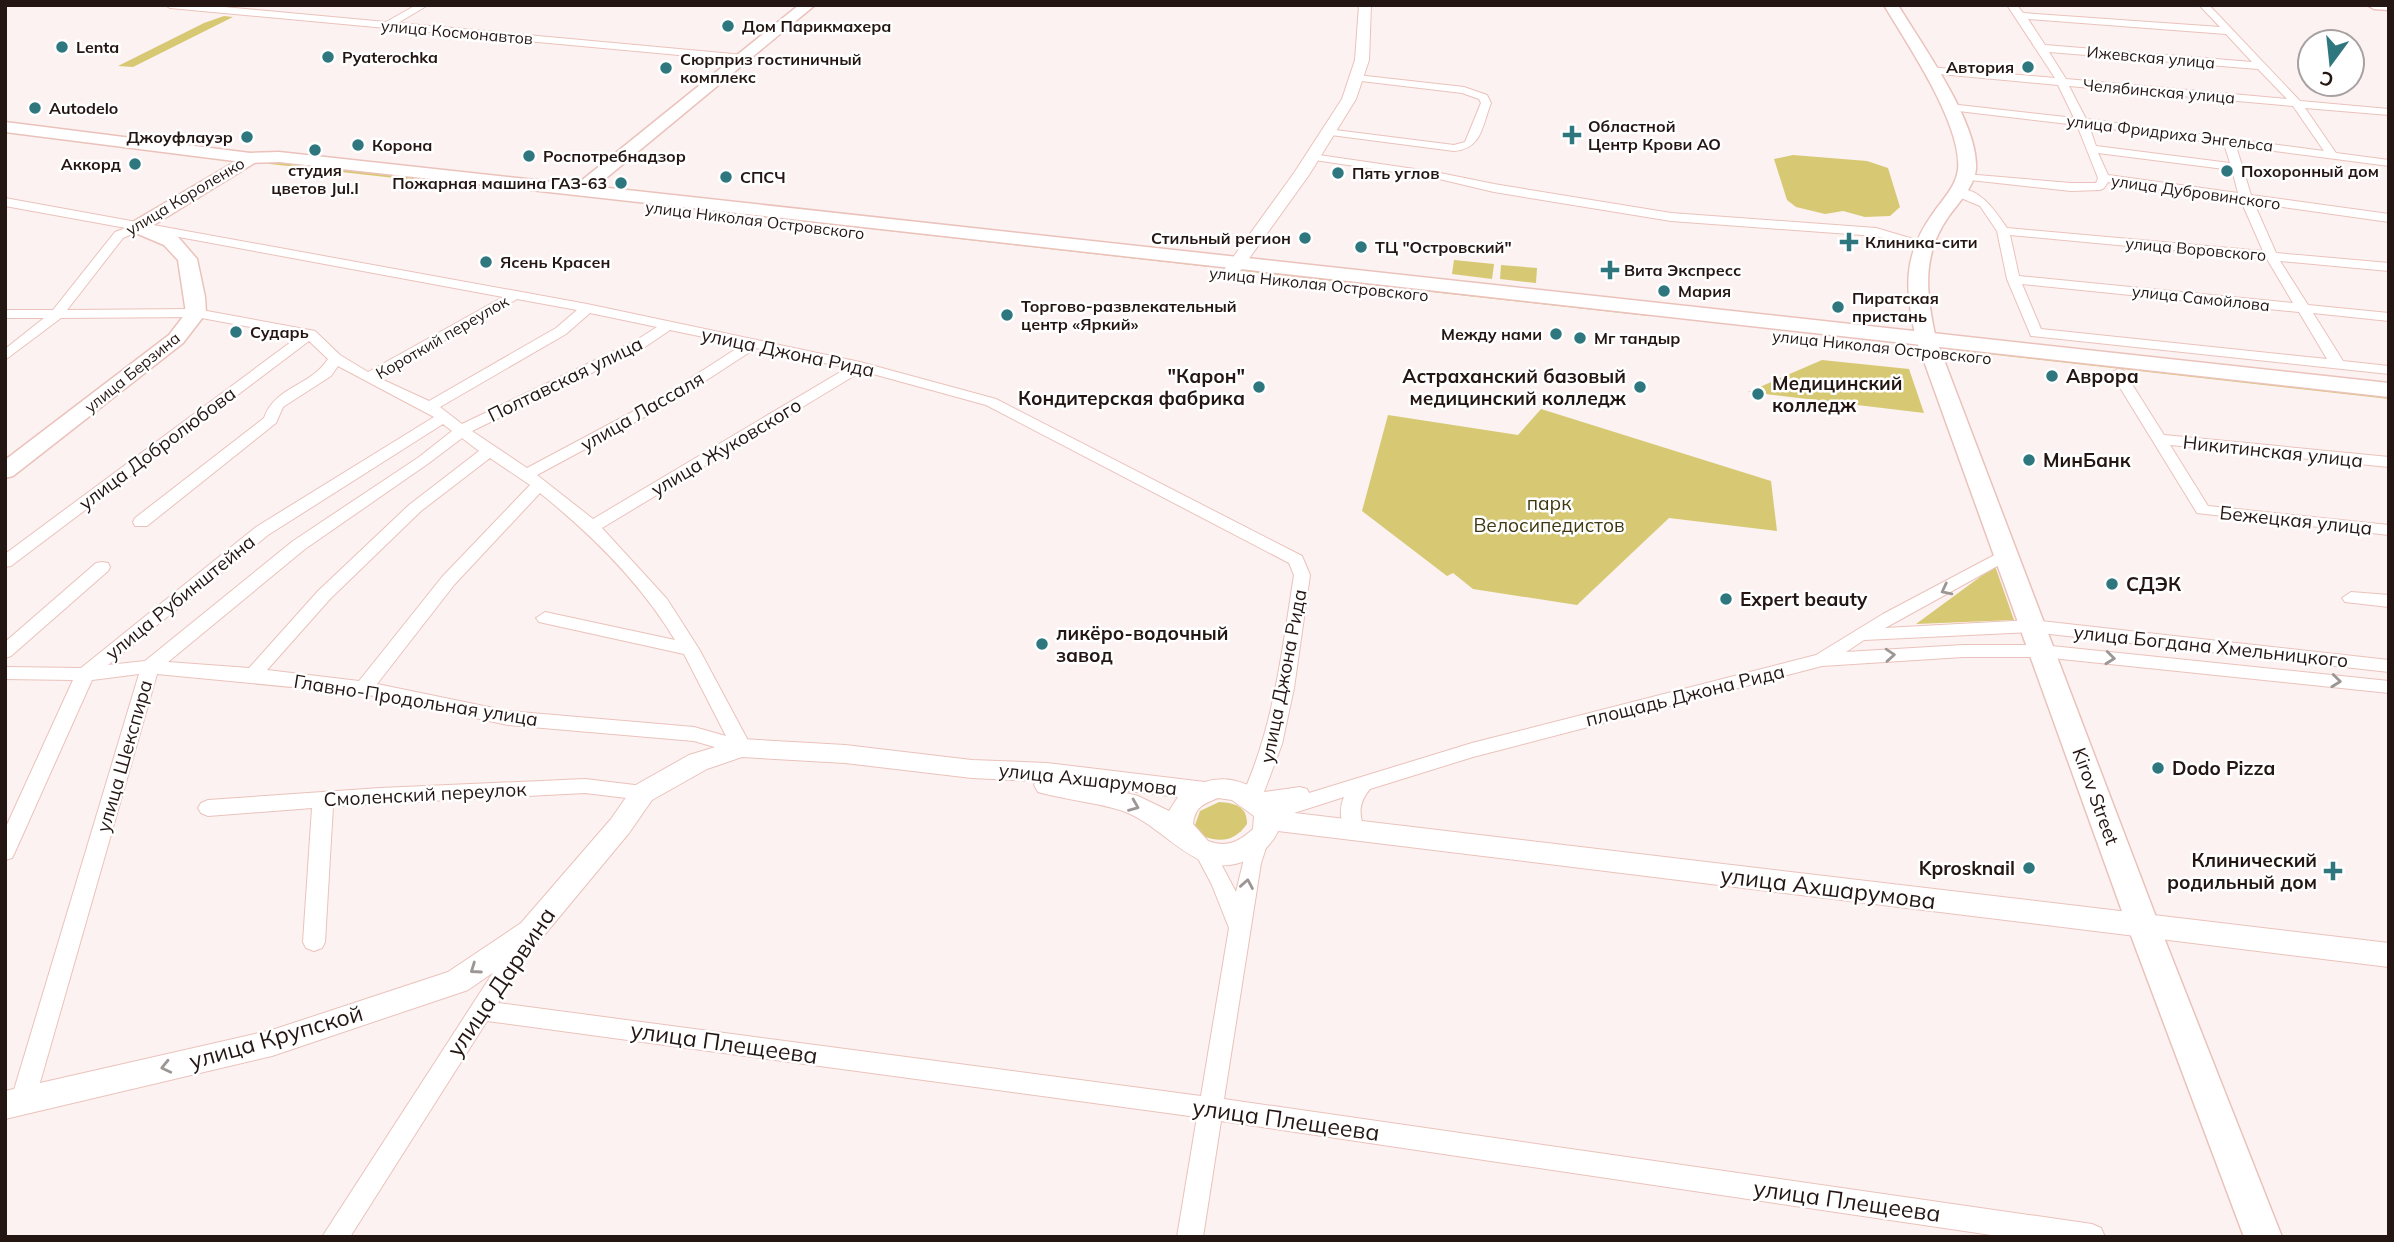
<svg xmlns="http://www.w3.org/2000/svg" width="2394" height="1242" font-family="Mulish,sans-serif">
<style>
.green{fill:#d7c973}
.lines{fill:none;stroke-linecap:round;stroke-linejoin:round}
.minor-casing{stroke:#ebc2bb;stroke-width:2}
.tertiary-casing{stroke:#ebc2bb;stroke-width:2}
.secondary-casing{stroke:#ebc2bb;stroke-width:3}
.primary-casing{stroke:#ebc2bb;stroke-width:3}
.minor{fill:#fff;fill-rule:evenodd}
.tertiary{fill:#fff;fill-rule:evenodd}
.secondary{fill:#fff;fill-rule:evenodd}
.primary{fill:#fff;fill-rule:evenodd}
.oneway{stroke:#9c9695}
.poi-dot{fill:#2e777f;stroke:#fff;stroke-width:2.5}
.labels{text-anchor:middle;stroke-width:5;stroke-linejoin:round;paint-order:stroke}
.far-poi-label{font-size:16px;font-weight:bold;fill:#241613;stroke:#fff;text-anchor:start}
.far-street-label{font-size:16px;fill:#241613;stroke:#fff}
.street-label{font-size:19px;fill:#241613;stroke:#fff}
.poi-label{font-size:19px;font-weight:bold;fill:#241613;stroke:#fff;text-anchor:start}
.park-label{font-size:19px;fill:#3f3912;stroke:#fff}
.near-street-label{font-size:23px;fill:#241613;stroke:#fff}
</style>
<rect width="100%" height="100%" fill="#fbf2f1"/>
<g class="green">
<polygon points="224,16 233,17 133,67 118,66 204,23"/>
<polygon points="1793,155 1867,161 1888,168 1900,207 1890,216 1865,217 1843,211 1825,214 1796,207 1787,200 1774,159"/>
<polygon points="269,160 488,185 457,185 270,164 267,163"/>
<polygon points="702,210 702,209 1214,265 1209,267"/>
<polygon points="1454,260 1494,264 1492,279 1452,274"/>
<polygon points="1501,265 1537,268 1536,283 1500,279"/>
<polygon points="1241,267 1652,314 1648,316 1243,271"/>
<polygon points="1947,347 2389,391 2389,399 1952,350"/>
<polygon points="1822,360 1909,369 1924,413 1748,392"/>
<polygon points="1541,409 1771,481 1777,531 1669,518 1577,605 1473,589 1453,573 1447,576 1362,511 1388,415 1518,435"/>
<polygon points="1995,566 2014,620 1916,624"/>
<path d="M1219 802C1235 803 1247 806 1247 824 1235 841 1221 843 1202 836L1195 825 1200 811Z"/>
</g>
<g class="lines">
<g class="minor-casing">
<g id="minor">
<polygon points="165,5 203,5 386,22 416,5 428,5 398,23 744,55 749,58 744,61 170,8"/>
<path d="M2007 5H2017L2023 13 2220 27 2199 5H2209L2300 101 2389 109V115L2305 108 2336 153 2389 160V166L2236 146 2251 195 2389 214V222L2254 203 2276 253 2389 263V271L2280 261 2308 305 2389 313V321L2313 313 2343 361 2389 366V374L2031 336 2007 279 1997 231 1980 206 1954 195V189C1979 186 1994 209 2007 228L2263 251 2241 201 2108 182 2104 188 2100 190 2071 191 1961 179V175L1965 174 2071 183H2096L2098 178 2077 125 1950 110 1945 107 1950 104 2074 118 2058 85 1929 73 1924 70 1929 67 2055 78ZM2028 19 2226 34 2252 62 2045 45ZM2049 52 2258 69 2287 99 2066 79ZM2069 86 2293 106 2324 151 2086 119ZM2089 126 2224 144 2230 163 2096 146ZM2098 153 2232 170 2238 193 2108 175ZM2010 235 2267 259 2293 303 2019 276ZM2022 284 2299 312 2327 359 2041 329Z"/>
<path d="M1357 75 1464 87 1487 95 1491 103C1482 126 1482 149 1454 151L1323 134V130L1327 129 1454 145 1465 142 1481 103 1479 99 1462 93 1353 80V76Z"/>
<polygon points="1312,154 1435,172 1494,184 1671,213 1876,228 1930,244 1924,248 1876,236 1671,221 1494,192 1435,178 1308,159 1306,157"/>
<path d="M5 198 587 304 860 362 996 399 1302 556 1310 575 1294 688 1282 744 1264 792 1300 787 1307 789 1309 793 1472 743 1816 655 1883 614 2004 550 2012 555 2010 559 1885 628 2032 620 2389 660V672L2032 632 1864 640 1846 652 1963 645H2042L2389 681V693L2042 657H1963L1822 666 1473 757 1370 789C1359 802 1358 814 1365 830L1362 836 1355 838 1348 836C1341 822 1338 811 1344 797L1266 822 1259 819 1256 814 1259 809 1266 806 1250 805 1242 796C1274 726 1282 651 1294 575L1289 563 986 405 862 371 602 528 667 599 699 649 752 748 749 753 742 755 694 741 508 725 364 694 157 674 35 1100 31 1108 23 1111 15 1108 11 1100 139 674 92 680 15 852 12 858 5 860V829L73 680 5 679V667L81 668 256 527 434 417 338 366 331 376 283 407 276 423 147 526H135L133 522 135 518 264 418C275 386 310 387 328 359L309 341 11 566 5 567V554L299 336 196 317 61 318 5 360V349L44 318H5V310H53L115 232 126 228 5 206ZM141 230 503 297 368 372 340 355 315 331 310 330 196 309 67 310 123 238ZM517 299 577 310 556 328 429 401 379 378ZM590 313 657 327 635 341 462 424 440 407 566 334ZM670 330 742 345 666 394 527 468 472 431 645 347ZM756 348 847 368 593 519 537 475 676 400ZM443 424 452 431 419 457 293 541 145 661 108 665 268 535ZM462 438 479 451 409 505 318 591 249 668 168 662 305 549 429 463ZM490 458 530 485 442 577 359 681 267 670 330 599 421 511ZM540 493C592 535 640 582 675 640L545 612 536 618 539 622 684 654 726 736 694 727 508 711 377 684 454 585Z"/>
<polygon points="2118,369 2123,370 2164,435 2389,457 2389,467 2170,445 2208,506 2389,525 2389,535 2197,513 2111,373"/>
<polygon points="102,562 108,563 110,567 108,571 11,656 5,658 5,642 96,563"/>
<polygon points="2351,592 2389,595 2389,607 2345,602 2342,598"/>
<polygon points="585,779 643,786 650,788 653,793 650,798 643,800 585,793 333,806 325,942 322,948 314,951 306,948 303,942 312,808 208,816 201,813 198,808 201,803 208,800 380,788"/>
<polygon points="1258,834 1265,836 1268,842 1261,863 1224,1099 2092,1224 2101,1228 2105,1237 2005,1237 1221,1121 1203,1237 1177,1237 1197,1117 487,1021 350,1237 322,1237 518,934 526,931 534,934 537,940 498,1003 1201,1096 1229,928 1212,885 1194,851 1197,845 1204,843 1211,845 1236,892 1248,842 1251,836"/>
</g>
</g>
<g class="tertiary-casing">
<g id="tertiary">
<polygon points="1359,5 1371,5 1369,60 1356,99 1309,175 1235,278 1223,278 1221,274 1294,173 1342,99 1355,60"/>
<path d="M742 739 845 745 972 760 1047 763 1205 782C1232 773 1264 788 1278 811L2389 943V967L1278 831C1271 846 1262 853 1247 860 1197 883 1166 826 1123 811 1096 802 1066 800 1038 792L1034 785 1036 781 972 778 845 763 742 757 707 769 652 800 629 833 541 939 468 990 272 1056 5 1119V1091L272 1030 448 972 521 923 611 819 634 786 689 755ZM1111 789 1178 797 1169 811 1138 796ZM1218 798 1232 800 1254 816 1253 829C1239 842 1226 848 1208 841L1193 824C1195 807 1203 804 1218 798Z"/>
</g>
</g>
<g class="secondary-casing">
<g id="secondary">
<polygon points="799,5 815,5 588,193 576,193 573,189 576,185"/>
<path d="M1884 5H1898C1922 45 1979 123 1976 169 1974 187 1959 202 1949 216 1921 255 1926 294 1936 339L2159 925 2282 1237H2244L2127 925 1916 339C1905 288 1902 256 1934 212 1943 199 1956 186 1958 170 1963 125 1907 44 1884 5Z"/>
<polygon points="2367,5 2389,5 2389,10 2374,9"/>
<polygon points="250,153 259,158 256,162 152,226 178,237 197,259 205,297 206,313 203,317 183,343 13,476 5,478 5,460 169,335 186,313 178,260 164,245 131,231 129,227 131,223"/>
</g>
</g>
<g class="primary-casing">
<polygon id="primary" points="5,122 250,153 279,152 2389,383 2389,397 279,162 250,163 5,132"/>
</g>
<use href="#minor" class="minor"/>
<use href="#tertiary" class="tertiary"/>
<use href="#secondary" class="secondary"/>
<use href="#primary" class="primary"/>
</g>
<defs><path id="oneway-chevron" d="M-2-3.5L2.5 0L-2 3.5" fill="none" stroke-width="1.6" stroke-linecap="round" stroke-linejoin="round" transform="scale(1.75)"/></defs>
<g class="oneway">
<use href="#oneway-chevron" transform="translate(1946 590) rotate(153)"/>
<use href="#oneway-chevron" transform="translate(1890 655) rotate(-4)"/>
<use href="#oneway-chevron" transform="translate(2110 658) rotate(6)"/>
<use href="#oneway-chevron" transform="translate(2336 681) rotate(6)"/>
<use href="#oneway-chevron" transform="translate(1134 806) rotate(22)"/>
<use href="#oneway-chevron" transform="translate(1247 884) rotate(-80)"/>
<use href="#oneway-chevron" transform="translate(475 969) rotate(145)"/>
<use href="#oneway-chevron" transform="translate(166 1067) rotate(167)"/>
</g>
<g class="poi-dot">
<circle cx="728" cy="26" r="7"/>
<circle cx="62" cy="47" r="7"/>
<circle cx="328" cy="57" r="7"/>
<circle cx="2028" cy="67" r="7"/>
<circle cx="666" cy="68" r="7"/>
<circle cx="35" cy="108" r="7"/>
<path d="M1568.5 124.5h7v7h7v7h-7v7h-7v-7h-7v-7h7z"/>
<circle cx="247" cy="137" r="7"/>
<circle cx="358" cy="145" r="7"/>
<circle cx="315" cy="150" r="7"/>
<circle cx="529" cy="156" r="7"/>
<circle cx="135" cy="164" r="7"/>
<circle cx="2227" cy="171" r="7"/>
<circle cx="1338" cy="173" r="7"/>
<circle cx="726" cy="177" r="7"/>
<circle cx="621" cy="183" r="7"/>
<circle cx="1305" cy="238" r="7"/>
<path d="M1845.5 231.5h7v7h7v7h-7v7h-7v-7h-7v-7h7z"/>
<circle cx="1361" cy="247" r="7"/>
<circle cx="486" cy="262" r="7"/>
<path d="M1606.5 259.5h7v7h7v7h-7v7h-7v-7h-7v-7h7z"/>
<circle cx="1664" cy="291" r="7"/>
<circle cx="1838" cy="307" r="7"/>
<circle cx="1007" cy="315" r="7"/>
<circle cx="236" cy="332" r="7"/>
<circle cx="1556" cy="334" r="7"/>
<circle cx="1580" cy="338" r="7"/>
<circle cx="2052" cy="376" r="7"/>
<circle cx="1259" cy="387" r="7"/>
<circle cx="1640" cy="387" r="7"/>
<circle cx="1758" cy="394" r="7"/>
<circle cx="2029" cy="460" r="7"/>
<circle cx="2112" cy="584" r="7"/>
<circle cx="1726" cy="599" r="7"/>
<circle cx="1042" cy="644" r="7"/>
<circle cx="2158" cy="768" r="7"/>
<circle cx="2029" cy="868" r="7"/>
<path d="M2329.5 860.5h7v7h7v7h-7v7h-7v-7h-7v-7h7z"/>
</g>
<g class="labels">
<g class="far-poi-label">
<text x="742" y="32">Дом Парикмахера</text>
<text x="76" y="53">Lenta</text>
<text x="342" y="63">Pyaterochka</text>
<text x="680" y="65">Сюрприз гостиничный<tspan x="680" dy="18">комплекс</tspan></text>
<text x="2014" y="73" text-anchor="end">Автория</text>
<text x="49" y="114">Autodelo</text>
<text x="1588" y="132">Областной<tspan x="1588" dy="18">Центр Крови АО</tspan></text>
<text x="233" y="143" text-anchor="end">Джоуфлауэр</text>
<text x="372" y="151">Корона</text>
<text x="543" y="162">Роспотребнадзор</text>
<text x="121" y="170" text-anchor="end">Аккорд</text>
<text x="315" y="176" text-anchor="middle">студия<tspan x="315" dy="18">цветов Jul.I</tspan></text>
<text x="2241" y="177">Похоронный дом</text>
<text x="1352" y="179">Пять углов</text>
<text x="740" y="183">СПСЧ</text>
<text x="607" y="189" text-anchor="end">Пожарная машина ГАЗ-63</text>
<text x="1291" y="244" text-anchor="end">Стильный регион</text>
<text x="1865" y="248">Клиника-сити</text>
<text x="1375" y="253">ТЦ "Островский"</text>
<text x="500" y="268">Ясень Красен</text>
<text x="1624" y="276">Вита Экспресс</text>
<text x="1678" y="297">Мария</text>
<text x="1852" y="304">Пиратская<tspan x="1852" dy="18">пристань</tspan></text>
<text x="1021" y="312">Торгово-развлекательный<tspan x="1021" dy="18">центр «Яркий»</tspan></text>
<text x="250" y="338">Сударь</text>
<text x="1542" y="340" text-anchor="end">Между нами</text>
<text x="1594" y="344">Мг тандыр</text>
</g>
<g class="far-street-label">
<text transform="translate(457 32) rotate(5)" y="6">улица Космонавтов</text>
<text transform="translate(2151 57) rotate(5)" y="6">Ижевская улица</text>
<text transform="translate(2159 91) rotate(5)" y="6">Челябинская улица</text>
<text transform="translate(2170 133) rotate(7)" y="6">улица Фридриха Энгельса</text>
<text transform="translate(2196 192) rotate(8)" y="6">улица Дубровинского</text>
<text transform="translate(185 196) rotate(-31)" y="6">улица Короленко</text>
<text transform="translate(755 220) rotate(7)" y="6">улица Николая Островского</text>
<text transform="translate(2196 249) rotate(5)" y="6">улица Воровского</text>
<text transform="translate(1319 284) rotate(6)" y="6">улица Николая Островского</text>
<text transform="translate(2201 298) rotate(6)" y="6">улица Самойлова</text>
<text transform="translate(442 337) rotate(-30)" y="6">Короткий переулок</text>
<text transform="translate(1882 347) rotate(6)" y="6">улица Николая Островского</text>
<text transform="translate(132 372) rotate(-39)" y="6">улица Берзина</text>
</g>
<g class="street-label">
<text transform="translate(788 352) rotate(12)" y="7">улица Джона Рида</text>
<text transform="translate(565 379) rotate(-26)" y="7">Полтавская улица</text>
<text transform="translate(642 411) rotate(-30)" y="7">улица Лассаля</text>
<text transform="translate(726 447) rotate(-31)" y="7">улица Жуковского</text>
<text transform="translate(157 448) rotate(-37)" y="7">улица Добролюбова</text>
<text transform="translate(2273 451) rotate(6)" y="7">Никитинская улица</text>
<text transform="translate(2296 520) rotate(6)" y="7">Бежецкая улица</text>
<text transform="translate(180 597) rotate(-39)" y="7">улица Рубинштейна</text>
<text transform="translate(2211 646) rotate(6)" y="7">улица Богдана Хмельницкого</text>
<text transform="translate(1283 676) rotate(-79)" y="7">улица Джона Рида</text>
<text transform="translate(1685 695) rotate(-14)" y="7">площадь Джона Рида</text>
<text transform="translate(416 700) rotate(9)" y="7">Главно-Продольная улица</text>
<text transform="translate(124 756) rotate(-74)" y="7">улица Шекспира</text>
<text transform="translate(1088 779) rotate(6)" y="7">улица Ахшарумова</text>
<text transform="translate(425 794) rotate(-3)" y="7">Смоленский переулок</text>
<text transform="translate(2096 796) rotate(70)" y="7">Kirov Street</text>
</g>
<g class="poi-label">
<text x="1245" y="383" text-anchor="end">"Карон"<tspan x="1245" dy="22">Кондитерская фабрика</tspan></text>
<text x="1626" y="383" text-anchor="end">Астраханский базовый<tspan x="1626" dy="22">медицинский колледж</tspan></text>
<text x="2066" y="383">Аврора</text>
<text x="1772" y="390">Медицинский<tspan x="1772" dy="22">колледж</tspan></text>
<text x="2043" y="467">МинБанк</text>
<text x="2126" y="591">СДЭК</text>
<text x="1740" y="606">Expert beauty</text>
<text x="1056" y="640">ликёро-водочный<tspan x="1056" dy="22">завод</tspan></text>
<text x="2172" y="775">Dodo Pizza</text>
<text x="2317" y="867" text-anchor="end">Клинический<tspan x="2317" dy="22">родильный дом</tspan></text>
<text x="2015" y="875" text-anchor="end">Kprosknail</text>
</g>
<g class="park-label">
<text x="1549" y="510">парк<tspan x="1549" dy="22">Велосипедистов</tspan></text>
</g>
<g class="near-street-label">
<text transform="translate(1828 888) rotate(7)" y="8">улица Ахшарумова</text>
<text transform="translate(501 982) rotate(-56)" y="8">улица Дарвина</text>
<text transform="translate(276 1037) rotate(-16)" y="8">улица Крупской</text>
<text transform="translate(724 1043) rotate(8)" y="8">улица Плещеева</text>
<text transform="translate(1286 1120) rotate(8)" y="8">улица Плещеева</text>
<text transform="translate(1847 1201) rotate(8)" y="8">улица Плещеева</text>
</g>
</g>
<rect width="2394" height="1242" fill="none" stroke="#241613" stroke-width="14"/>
<g transform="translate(2331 63) rotate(195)"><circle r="33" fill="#ffffff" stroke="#a7a2a1" stroke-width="2"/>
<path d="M0-5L12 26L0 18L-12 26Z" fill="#2e777f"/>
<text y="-10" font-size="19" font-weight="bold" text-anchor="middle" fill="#241613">С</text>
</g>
</svg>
